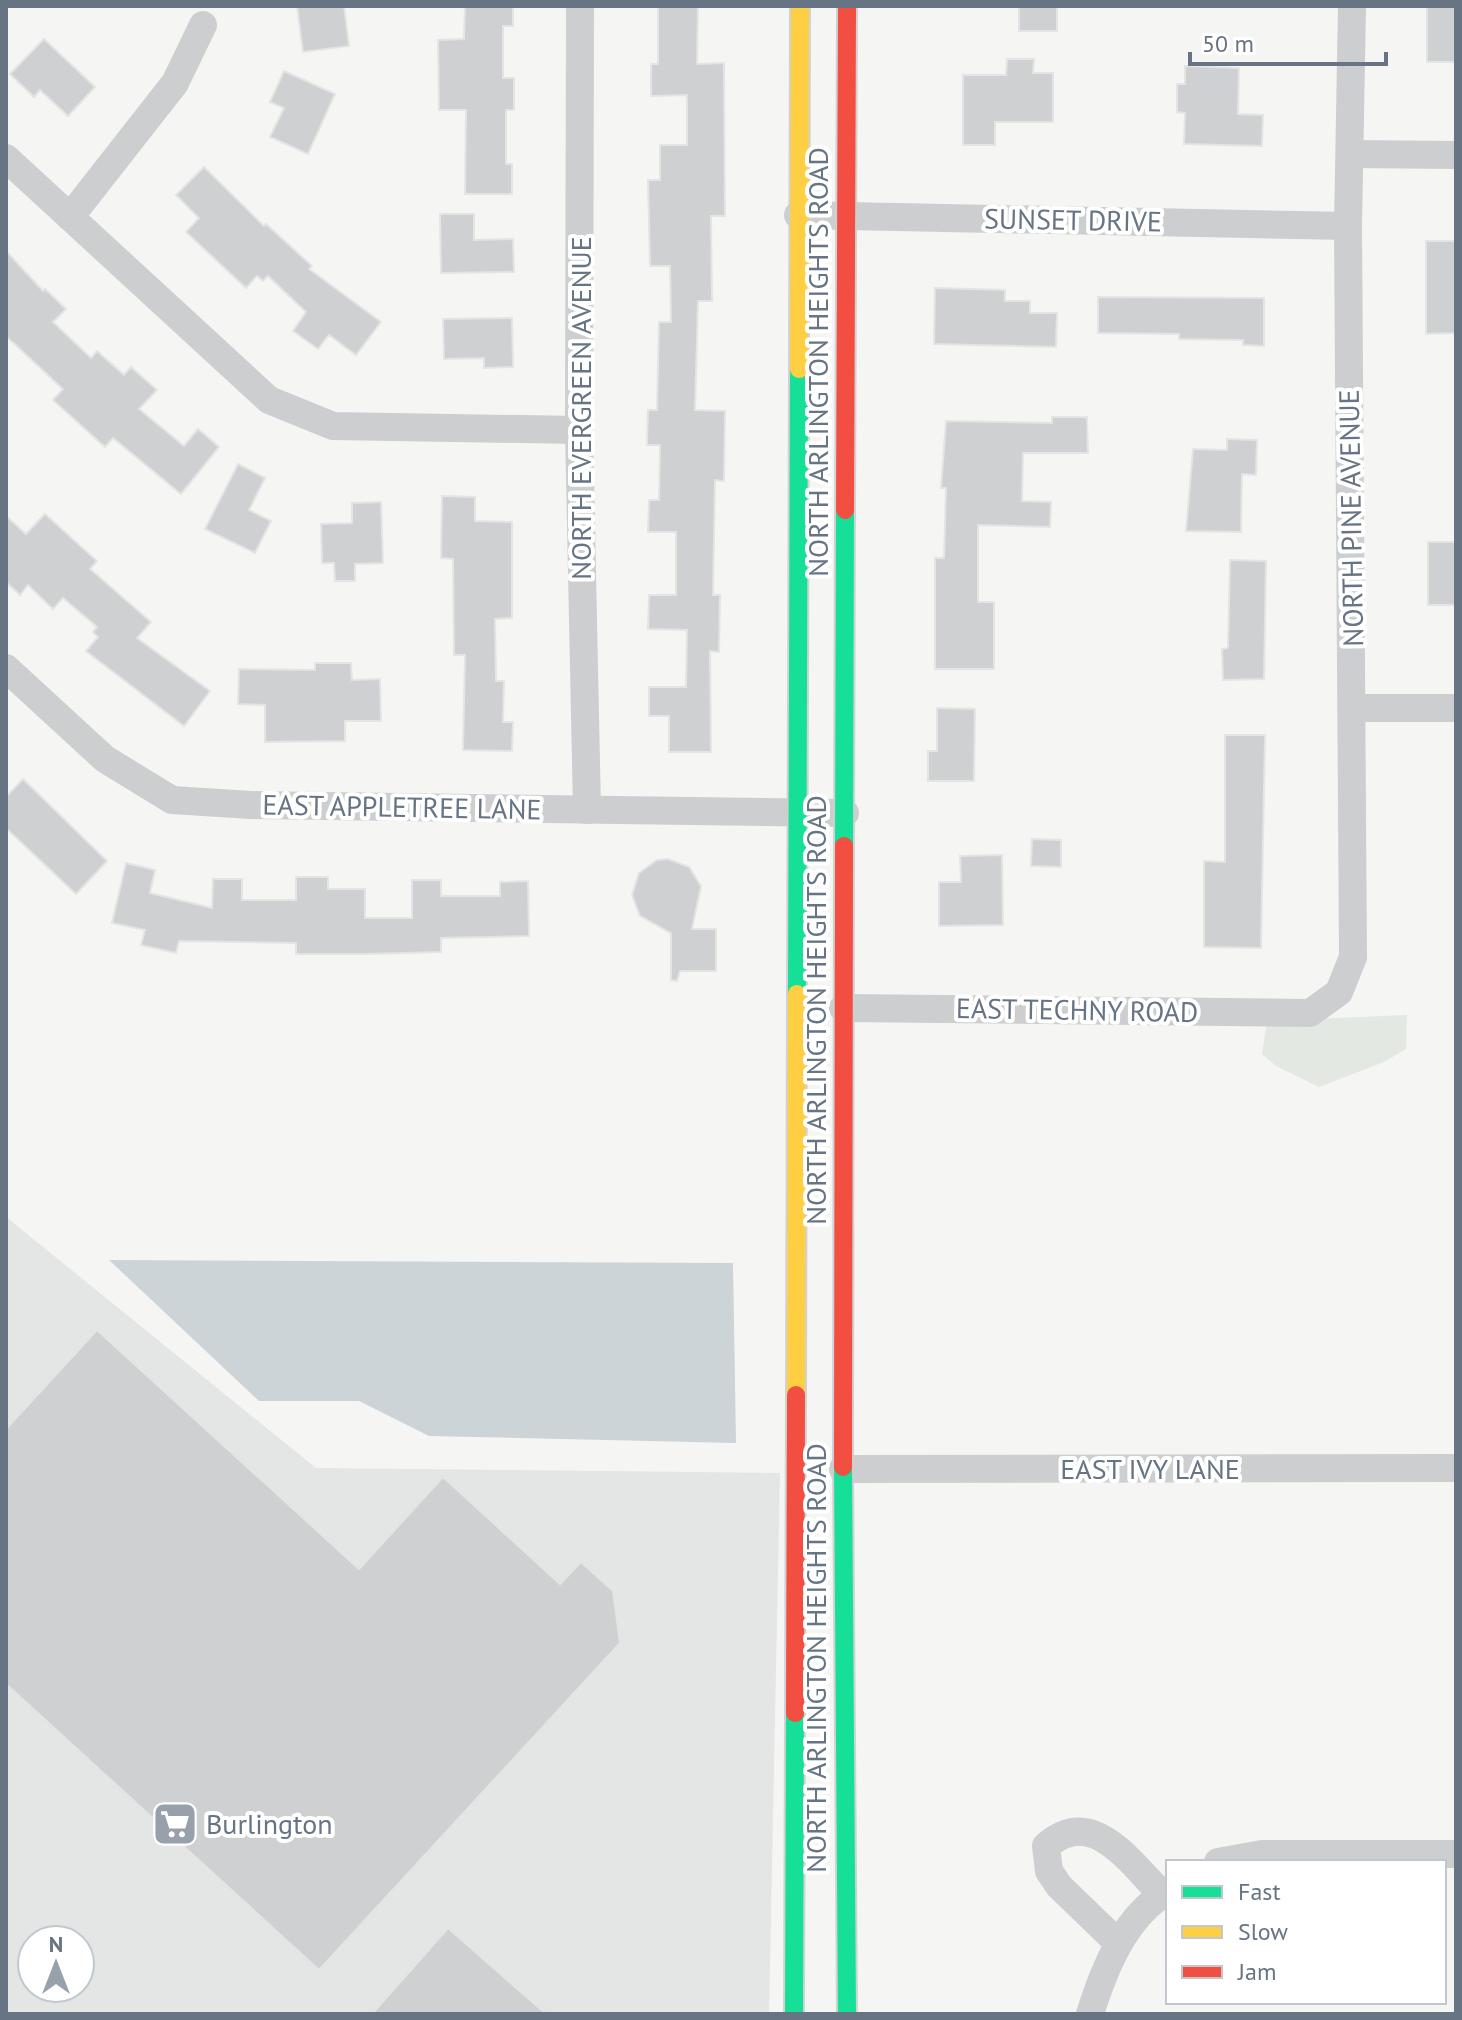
<svg xmlns="http://www.w3.org/2000/svg" width="1462" height="2020" font-family="'PT Sans',sans-serif">
<style>
.built{fill:#e4e5e5;fill-rule:evenodd}
.green{fill:#e4e8e2}
.water{fill:#cdd4d7}
.building{fill:#ced0d1;stroke:#e4e4e4;stroke-width:2}
.lines{fill:none;stroke-linecap:round;stroke-linejoin:round}
.fast-casing{stroke:#d1d2d3;stroke-width:22}
.slow-casing{stroke:#d1d2d3;stroke-width:22}
.jam-casing{stroke:#d1d2d3;stroke-width:22}
.street{stroke:#cdcecf;stroke-width:28}
.fast{stroke:#16e098;stroke-width:18}
.slow{stroke:#ffcf43;stroke-width:18}
.jam{stroke:#f24e42;stroke-width:18}
.labels{text-anchor:middle;stroke-width:8;stroke-linejoin:round;paint-order:stroke}
.street-label{font-size:28px;fill:#667484;stroke:#fff}
.poi-label{font-size:28px;fill:#667484;stroke:#fff;text-anchor:start}
</style>
<rect width="100%" height="100%" fill="#f5f5f4"/>
<path class="built" d="M6 1217 316 1468 780 1473 769 2014H6ZM32 1940H80V1988H32Z"/>
<polygon class="green" points="1407,1015 1406,1049 1384,1062 1319,1087 1276,1066 1262,1054 1267,1021"/>
<polygon class="water" points="109,1260 733,1263 736,1443 429,1436 359,1401 259,1401"/>
<g class="building">
<polygon points="297,6 344,6 349,46 303,52"/>
<polygon points="465,6 513,6 513,26 503,26 503,78 514,78 514,110 506,110 506,164 512,164 512,194 465,194 466,110 439,110 438,40 464,39"/>
<polygon points="658,6 698,6 697,64 724,63 725,216 711,216 712,301 698,301 695,410 725,411 724,481 715,480 713,595 720,595 719,652 710,651 711,752 669,752 669,716 649,716 649,687 686,687 687,630 648,629 649,595 676,595 676,532 648,532 649,500 659,500 660,445 647,445 648,410 657,410 659,322 671,322 670,266 650,266 648,180 660,180 660,145 687,145 687,95 651,96 651,64 658,64"/>
<rect x="1019" y="6" width="38" height="25"/>
<rect x="1427" y="6" width="29" height="56"/>
<polygon points="44,39 95,87 68,116 40,90 34,97 10,74"/>
<polygon points="1007,59 1034,59 1033,73 1053,73 1053,122 995,122 995,145 963,145 963,75 1006,75"/>
<polygon points="1185,66 1239,68 1238,114 1263,115 1262,146 1184,144 1185,113 1177,112 1177,84 1185,84"/>
<polygon points="284,71 335,94 308,154 270,137 284,108 270,102"/>
<polygon points="204,167 264,226 266,224 312,266 309,269 381,322 356,355 329,335 318,349 293,331 306,312 268,276 263,281 257,276 246,288 186,232 199,218 176,195"/>
<polygon points="440,214 474,214 474,240 513,239 514,272 441,273"/>
<polygon points="1426,241 1456,241 1456,333 1426,334"/>
<polygon points="6,251 43,291 45,289 66,309 53,322 91,358 97,351 124,375 131,367 157,390 139,409 184,446 198,429 219,447 181,494 113,438 105,447 53,400 63,389 6,336"/>
<polygon points="935,288 1005,290 1005,301 1030,301 1030,313 1057,313 1056,347 934,344"/>
<polygon points="1098,297 1264,298 1264,346 1243,345 1243,340 1179,339 1179,334 1098,333"/>
<polygon points="512,318 513,367 484,368 484,358 444,359 443,319"/>
<polygon points="1052,417 1087,417 1088,453 1023,453 1022,501 1051,502 1050,527 978,525 978,602 994,602 994,669 935,669 935,558 944,558 946,488 941,488 946,421 1052,423"/>
<polygon points="1227,439 1257,440 1256,475 1242,474 1241,532 1186,531 1193,449 1227,450"/>
<polygon points="238,464 265,478 249,510 271,521 255,553 205,529"/>
<polygon points="442,496 475,497 475,521 512,522 512,618 495,619 496,681 504,681 503,722 513,722 512,751 463,750 465,655 454,655 453,559 441,558"/>
<polygon points="381,502 383,563 355,564 355,581 335,581 334,563 322,563 321,524 352,523 352,503"/>
<polygon points="45,514 97,561 90,569 151,622 137,638 210,691 184,726 86,651 98,637 93,632 97,627 63,598 53,609 28,585 20,595 6,582 6,516 26,534"/>
<rect x="1428" y="542" width="28" height="63"/>
<polygon points="1230,560 1266,561 1264,679 1223,680 1222,649 1228,648"/>
<polygon points="315,663 351,663 352,680 380,679 381,721 345,721 345,741 265,742 265,705 238,704 239,669 315,670"/>
<polygon points="937,708 975,709 974,781 928,781 928,751 937,751"/>
<polygon points="1225,735 1265,735 1261,948 1204,947 1204,861 1225,862"/>
<polygon points="23,779 107,861 76,894 6,828 6,797"/>
<polygon points="1032,839 1061,840 1061,867 1031,866"/>
<polygon points="1002,855 1003,925 939,926 939,882 961,882 960,856"/>
<polygon points="668,859 689,867 701,886 692,929 716,929 716,971 680,971 677,981 671,980 671,933 640,916 632,895 639,873 657,860"/>
<polygon points="126,863 155,870 150,893 212,908 213,879 242,879 242,900 296,900 296,877 328,877 328,889 365,889 365,918 412,918 412,880 441,880 441,896 500,896 500,882 528,881 529,936 441,938 441,952 365,954 296,954 296,943 179,941 176,953 141,945 145,930 112,923"/>
<polygon points="97,1330 359,1569 443,1477 560,1584 581,1562 613,1591 620,1643 319,1970 6,1684 6,1429"/>
<polygon points="448,1928 546,2014 372,2014"/>
</g>
<g class="lines">
<g class="fast-casing">
<g id="fast">
<polyline points="844,846 845,510"/>
<polyline points="797,994 799,369"/>
<polyline points="843,1467 847,2014"/>
<polyline points="794,2014 795,1713"/>
</g>
</g>
<g class="slow-casing">
<g id="slow">
<polyline points="799,369 800,6"/>
<polyline points="796,1395 797,994"/>
</g>
</g>
<g class="jam-casing">
<g id="jam">
<polyline points="845,510 847,6"/>
<polyline points="843,1467 844,846"/>
<polyline points="795,1713 796,1395"/>
</g>
</g>
<g class="street">
<polyline points="580,6 579,430 587,810"/>
<polyline points="1351,154 1456,155"/>
<polyline points="6,158 269,400 333,426 579,430"/>
<polyline points="798,215 1348,226"/>
<polyline points="70,217 175,83 203,25"/>
<polyline points="6,668 105,759 172,800 251,805 845,813"/>
<polyline points="1352,708 1456,708"/>
<polyline points="843,1008 1310,1013 1339,992 1353,957 1348,226 1352,6"/>
<polyline points="843,1469 1456,1468"/>
<polyline points="1218,1862 1262,1854 1456,1854"/>
<path d="M1118 1943 1059 1886 1049 1871 1046 1846C1093 1805 1129 1862 1162 1894"/>
<path d="M1090 2014C1104 1969 1125 1916 1168 1891"/>
</g>
<use href="#fast" class="fast"/>
<use href="#slow" class="slow"/>
<use href="#jam" class="jam"/>
</g>
<defs>
<g id="supermarket-square" transform="scale(2.3)"><rect x="-9" y="-9" width="18" height="18" rx="4" fill="#98a1ab" stroke="#fff"/><path d="M-6-5.5h2.5l.6 2H6L4.5 2H-2.5L-4.4-4H-6ZM-1.5 3.2a1.3 1.3 0 1 0 .1 0ZM3 3.2a1.3 1.3 0 1 0 .1 0Z" fill="#fff"/></g>
</defs>
<g fill-rule="evenodd">
<use href="#supermarket-square" x="175" y="1824"/>
</g>
<g class="labels">
<g class="street-label">
<text transform="translate(1073 220) rotate(1)" y="10">SUNSET DRIVE</text>
<text transform="translate(818 362) rotate(-90)" y="10">NORTH ARLINGTON HEIGHTS ROAD</text>
<text transform="translate(581 408) rotate(-90)" y="10">NORTH EVERGREEN AVENUE</text>
<text transform="translate(1351 518) rotate(-91)" y="10">NORTH PINE AVENUE</text>
<text transform="translate(402 807) rotate(1)" y="10">EAST APPLETREE LANE</text>
<text transform="translate(816 1010) rotate(-90)" y="10">NORTH ARLINGTON HEIGHTS ROAD</text>
<text transform="translate(1077 1010) rotate(1)" y="10">EAST TECHNY ROAD</text>
<text x="1150" y="1479">EAST IVY LANE</text>
<text transform="translate(816 1658) rotate(-90)" y="10">NORTH ARLINGTON HEIGHTS ROAD</text>
</g>
<g class="poi-label">
<text x="206" y="1834">Burlington</text>
</g>
</g>
<rect width="1462" height="2020" fill="none" stroke="#667484" stroke-width="16"/>
<rect x="1166" y="1860" width="280" height="144" fill="#ffffff" stroke="#c2c7ce" stroke-width="2"/>
<rect x="1182" y="1886" width="40" height="12" fill="#16e098" stroke="#c2c7ce" stroke-width="2"/>
<text x="1238" y="1900" font-size="24" fill="#667484">Fast</text>
<rect x="1182" y="1926" width="40" height="12" fill="#ffcf43" stroke="#c2c7ce" stroke-width="2"/>
<text x="1238" y="1940" font-size="24" fill="#667484">Slow</text>
<rect x="1182" y="1966" width="40" height="12" fill="#f24e42" stroke="#c2c7ce" stroke-width="2"/>
<text x="1238" y="1980" font-size="24" fill="#667484">Jam</text>
<g transform="translate(56 1964)"><circle r="38" fill="#ffffff" stroke="#c2c7ce" stroke-width="2"/>
<path d="M0-6L14 30L0 20L-14 30Z" fill="#98a1ab"/>
<text y="-12" font-size="22" font-weight="bold" text-anchor="middle" fill="#667484">N</text>
</g>
<path d="M1190 52v12h196v-12" fill="none" stroke="#667484" stroke-width="4"/>
<text x="1202" y="52" font-size="24" fill="#667484" stroke="#ffffff" stroke-width="6" paint-order="stroke">50 m</text>
</svg>
